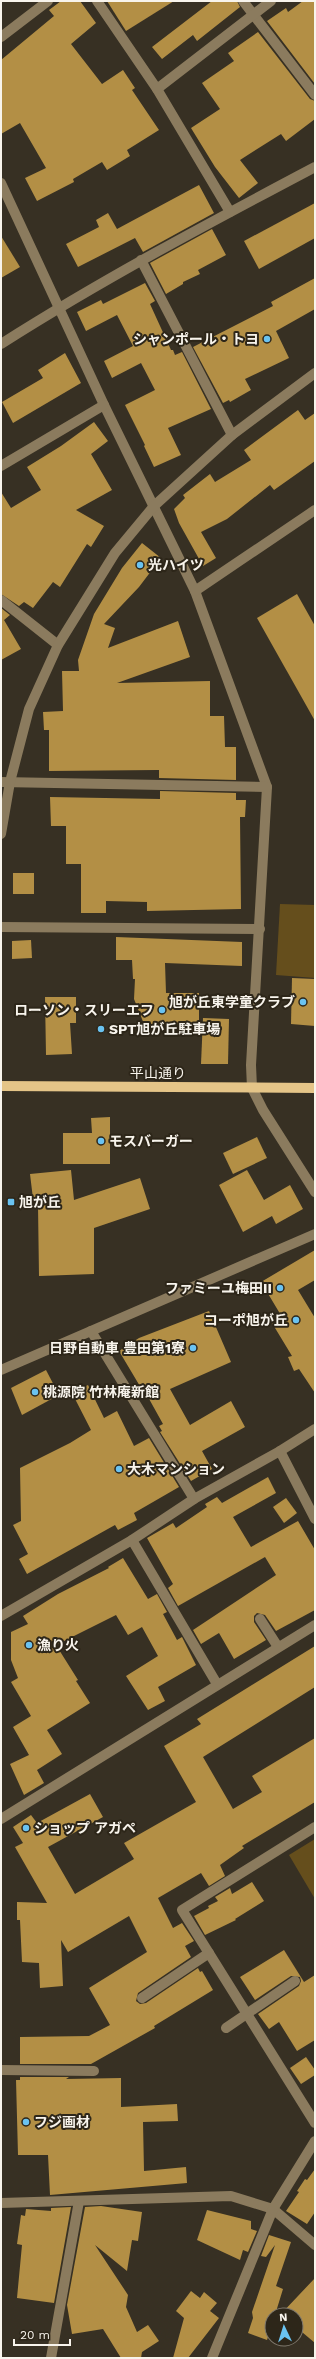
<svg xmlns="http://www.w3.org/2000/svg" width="316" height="2359" font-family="'Work Sans','Noto Sans JP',sans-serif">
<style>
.green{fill:#654e1c}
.building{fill:#b38f45}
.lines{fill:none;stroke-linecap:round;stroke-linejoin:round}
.minor{stroke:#8b7b5e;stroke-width:10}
.major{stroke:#e5c588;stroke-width:10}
.poi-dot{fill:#6ac3f1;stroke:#2d2619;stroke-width:1.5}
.labels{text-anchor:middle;stroke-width:4;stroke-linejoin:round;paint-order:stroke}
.poi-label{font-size:14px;font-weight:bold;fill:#f8f4ec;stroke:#2d2619;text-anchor:start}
.street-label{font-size:14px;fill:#f8f4ec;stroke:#2d2619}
</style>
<rect width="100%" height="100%" fill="#373023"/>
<g class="green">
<polygon points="280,904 315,905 315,978 276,975"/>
<polygon points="315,1839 315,1899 289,1855"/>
</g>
<g class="building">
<polygon points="61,1 80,1 96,23 71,44 102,84 123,70 135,88 132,90 159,130 127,150 130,156 107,170 102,162 73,179 74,182 37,201 25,178 46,168 20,123 1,134 1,60 54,16 49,10"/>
<polygon points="107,1 174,1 126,31"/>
<polygon points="212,1 237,1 240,7 197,41 193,35 162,59 152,47"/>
<polygon points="303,1 315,1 315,84 267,21 286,8 288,12"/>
<polygon points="258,32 310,99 315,101 315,119 286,141 281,134 240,160 258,183 239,198 215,167 191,128 220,109 202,83 234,61 228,53"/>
<polygon points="199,185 214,213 143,252 135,238 78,267 66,244 99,227 96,220 108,213 117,229"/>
<polygon points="315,203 315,238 259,269 244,241"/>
<polygon points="212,229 226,255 198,270 200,274 183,282 183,284 166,294 150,263"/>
<polygon points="1,236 20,267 1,278"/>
<polygon points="315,278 315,309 276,331 289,358 245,379 251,390 230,402 229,400 223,403 193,347 273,306 271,302"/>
<polygon points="145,283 155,301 150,304 171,350 173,350 175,355 182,352 211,409 168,428 181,455 154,467 144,446 145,445 125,405 155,390 141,363 112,378 104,361 133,346 117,315 86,331 77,312 101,300 103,304"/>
<polygon points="65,353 81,383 13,423 2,402 43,378 38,370"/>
<polygon points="298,410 305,420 315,413 315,461 274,490 270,485 227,519 201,532 216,558 203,566 179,523 174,509 185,498 183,495 210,474 215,482 251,460 244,450"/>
<polygon points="94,422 108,441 91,454 112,490 76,510 104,526 91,547 87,544 60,587 53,582 33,608 24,602 19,606 1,594 1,492 11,508 41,490 27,467 61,446"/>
<polygon points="142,543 161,558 139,587 104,624 115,628 108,648 178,621 190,657 117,683 210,681 210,716 224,716 225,747 236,747 236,780 159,778 159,770 157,770 49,771 49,730 44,730 43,712 63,711 62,671 79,671 78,660 94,614 122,568"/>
<polygon points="297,594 315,626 315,721 257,618"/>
<polygon points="1,608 10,615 4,620 21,649 1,660"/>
<polygon points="160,791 236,793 236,800 246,800 245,817 240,817 241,909 147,911 147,902 106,901 106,913 81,913 81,864 66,864 66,826 51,826 50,797 160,799"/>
<rect x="13" y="873" width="21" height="21"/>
<polygon points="116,937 242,942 242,966 165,963 166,993 199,993 199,1025 144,1024 134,999 135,979 133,979 132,960 116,960"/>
<polygon points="31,940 32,958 12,959 12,941"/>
<polygon points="292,978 315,979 315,1026 291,1024"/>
<polygon points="45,997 76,997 76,1023 70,1023 72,1054 46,1055"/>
<polygon points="203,1018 229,1019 228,1064 201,1064"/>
<polygon points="110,1117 110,1164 63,1164 63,1133 92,1133 91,1118"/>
<polygon points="257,1137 267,1158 233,1174 223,1153"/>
<polygon points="71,1170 74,1200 140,1178 150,1209 94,1228 94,1274 39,1276 38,1206 34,1207 30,1174"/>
<polygon points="247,1170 264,1200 290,1185 303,1209 276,1224 272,1216 243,1232 219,1185"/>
<polygon points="315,1250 315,1280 298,1290 315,1318 315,1393 299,1369 294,1371 288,1357 292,1356 272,1323 282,1317 261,1282"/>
<polygon points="209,1311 231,1362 170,1389 190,1425 231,1401 245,1427 202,1451 212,1469 191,1481 160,1432 162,1431 159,1426 163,1424 148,1397 147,1398 119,1351 139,1338"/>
<polygon points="46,1370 59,1395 22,1415 11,1388"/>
<polygon points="88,1385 104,1418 117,1411 134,1446 149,1438 179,1487 134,1513 137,1520 118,1530 115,1525 27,1574 19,1559 28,1554 13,1525 21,1521 20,1468 70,1443 91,1430 72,1393"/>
<polygon points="268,1477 276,1493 233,1517 251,1547 298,1521 315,1550 315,1610 276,1631 265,1615 257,1613 254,1616 254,1622 266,1640 234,1659 219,1633 201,1644 193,1630 276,1575 265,1557 178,1606 168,1588 173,1584 147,1538 173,1523 176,1528 207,1507 205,1504 217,1497 222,1503"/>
<polygon points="286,1498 297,1513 284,1523 273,1507"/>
<polygon points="123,1558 148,1599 157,1594 167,1612 163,1614 177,1640 182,1637 196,1665 158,1687 165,1701 148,1710 126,1676 158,1656 142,1627 128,1635 116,1615 56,1645 78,1680 76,1681 90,1703 47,1730 62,1754 37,1770 44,1783 24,1795 10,1764 29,1755 13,1727 31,1716 11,1682 18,1678 11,1660 11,1632 28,1624 23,1616 58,1594 109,1568 108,1567"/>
<polygon points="315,1646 315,1687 203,1757 233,1809 262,1792 252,1776 315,1738 315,1802 242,1846 244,1848 220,1865 225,1876 209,1886 201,1873 158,1898 173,1928 182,1923 194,1941 185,1946 191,1957 138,1993 136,2001 140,2004 146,2003 198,1968 200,1972 202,1971 213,1990 154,2026 155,2028 91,2064 20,2064 20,2037 89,2036 110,2025 89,1988 147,1952 129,1916 68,1952 61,1940 63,1986 40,1988 39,1963 22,1962 20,1920 17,1920 17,1902 47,1903 15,1847 23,1843 13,1827 31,1815 37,1823 90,1794 103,1817 48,1847 75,1894 134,1859 124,1843 196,1802 164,1746 201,1724 197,1719"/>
<polygon points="252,1882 264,1901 235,1919 236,1920 205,1935 194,1916 209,1908 208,1906 218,1901 215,1897 230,1888 232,1894"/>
<polygon points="284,1950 304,1982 315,1975 315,2040 297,2051 279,2022 269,2029 258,2014 299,1986 301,1981 300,1977 291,1976 255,2000 240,1977"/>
<polygon points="306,2057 315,2070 315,2075 301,2084 290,2068"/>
<polygon points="20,2077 69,2077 66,2079 121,2078 121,2107 177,2104 178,2121 143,2122 144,2171 186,2167 187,2183 50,2195 48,2155 18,2155 16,2080 20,2080"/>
<polygon points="315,2169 315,2212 307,2224 286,2211 299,2192 297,2191 305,2179 307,2180"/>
<polygon points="101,2206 142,2212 138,2241 132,2240 127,2271 95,2245 128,2295 126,2307 137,2332 148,2325 159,2341 142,2352 141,2358 121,2358 103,2329 72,2334 67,2305 85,2207"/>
<polygon points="71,2207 54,2303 17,2298 22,2245 17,2244 21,2215 25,2216 26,2209 51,2211 51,2208"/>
<polygon points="207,2210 251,2221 251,2229 257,2231 248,2252 243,2250 240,2260 197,2240"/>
<polygon points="269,2235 291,2242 276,2286 283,2289 275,2315 272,2315 272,2325 267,2340 248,2333 253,2318 252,2312 275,2245 266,2257 261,2256"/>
<polygon points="315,2278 315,2343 296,2327 296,2315 281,2314"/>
<polygon points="191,2291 200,2298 204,2292 217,2303 210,2311 219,2318 188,2358 173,2358 184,2318 176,2311"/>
</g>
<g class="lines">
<g class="minor">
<polyline points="97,1 157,89 230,212"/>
<polyline points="243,1 315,95"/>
<polyline points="1,37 48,1"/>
<polyline points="157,89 271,1"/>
<polyline points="1,183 104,405 195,591 267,787 251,1065 252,1088 263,1110 315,1192"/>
<polyline points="141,260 232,435"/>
<path d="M1 344C103 279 209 223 315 167"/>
<polyline points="1,466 104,405"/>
<polyline points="195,591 315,510"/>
<polyline points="1,600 58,645"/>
<polyline points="1,782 267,787"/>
<polyline points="1,834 10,782 29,709 58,645 115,553 154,506 232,435 315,373"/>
<polyline points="1,927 260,929"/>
<polyline points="91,1331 194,1499"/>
<polyline points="1,1370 315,1234"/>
<polyline points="280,1451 315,1519"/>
<polyline points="132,1540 217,1684"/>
<polyline points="1,1616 132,1540 194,1499 280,1451 315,1429"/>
<polyline points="260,1619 278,1647"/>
<polyline points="1,1819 315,1625"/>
<polyline points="315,1827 182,1910 315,2123"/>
<polyline points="142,1998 209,1953"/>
<polyline points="226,2028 295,1981"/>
<polyline points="1,2070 94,2071"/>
<polyline points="1,2203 231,2196 273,2209 315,2245"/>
<polyline points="51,2358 79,2201"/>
<polyline points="212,2358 273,2209 315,2141"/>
</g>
<polyline class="major" points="1,1086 315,1088"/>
</g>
<g class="poi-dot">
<circle cx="267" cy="339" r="4"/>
<circle cx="140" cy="565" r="4"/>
<circle cx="303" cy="1002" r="4"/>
<circle cx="162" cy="1010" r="4"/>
<circle cx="101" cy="1029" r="4"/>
<circle cx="101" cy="1141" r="4"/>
<rect x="7" y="1198" width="8" height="8" rx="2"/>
<circle cx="280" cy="1288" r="4"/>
<circle cx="296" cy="1320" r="4"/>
<circle cx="193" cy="1348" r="4"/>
<circle cx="35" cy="1392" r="4"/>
<circle cx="119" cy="1469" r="4"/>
<circle cx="29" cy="1645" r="4"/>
<circle cx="26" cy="1828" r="4"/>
<circle cx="26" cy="2122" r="4"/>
</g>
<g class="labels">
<g class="poi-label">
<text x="259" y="344" text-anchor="end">シャンポール・トヨ</text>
<text x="148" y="570">光ハイツ</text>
<text x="295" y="1007" text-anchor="end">旭が丘東学童クラブ</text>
<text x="154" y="1015" text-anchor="end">ローソン・スリーエフ</text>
<text x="109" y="1034">SPT旭が丘駐車場</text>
<text x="109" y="1146">モスバーガー</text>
<text x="19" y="1207">旭が丘</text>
<text x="272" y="1293" text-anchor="end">ファミーユ梅田II</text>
<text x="288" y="1325" text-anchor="end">コーポ旭が丘</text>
<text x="185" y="1353" text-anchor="end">日野自動車 豊田第1寮</text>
<text x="43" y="1397">桃源院 竹林庵新館</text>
<text x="127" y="1474">大木マンション</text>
<text x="37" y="1650">漁り火</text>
<text x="34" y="1833">ショップ アガペ</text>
<text x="34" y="2127">フジ画材</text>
</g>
<g class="street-label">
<text x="158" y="1078">平山通り</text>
</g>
</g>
<rect width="316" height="2359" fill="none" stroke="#f8f4ec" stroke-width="4"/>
<g transform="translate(284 2327) rotate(356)"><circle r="19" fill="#2d2619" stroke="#7e786d"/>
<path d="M0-3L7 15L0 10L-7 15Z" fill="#6ac3f1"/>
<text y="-6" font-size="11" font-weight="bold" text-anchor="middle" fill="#f8f4ec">N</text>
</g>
<path d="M14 2339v6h56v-6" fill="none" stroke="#f8f4ec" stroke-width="2"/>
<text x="20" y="2339" font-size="12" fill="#f8f4ec" stroke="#2d2619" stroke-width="3" paint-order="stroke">20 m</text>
</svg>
